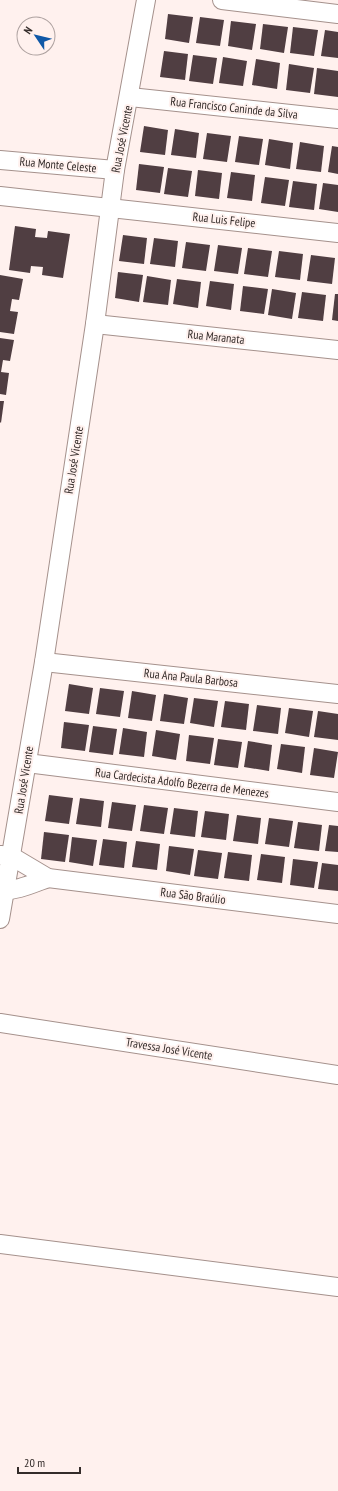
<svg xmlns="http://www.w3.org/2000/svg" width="338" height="1491" font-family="'PT Sans Narrow',sans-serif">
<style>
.building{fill:#503e42}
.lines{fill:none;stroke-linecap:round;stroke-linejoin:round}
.street-casing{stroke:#a5918c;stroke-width:20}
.street{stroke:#fff;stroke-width:18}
.labels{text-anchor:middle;stroke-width:4;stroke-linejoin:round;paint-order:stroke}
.street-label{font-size:12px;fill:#342c2a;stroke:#fff1ee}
</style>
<rect width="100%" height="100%" fill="#fff1ee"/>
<g class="building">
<polygon points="168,14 193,17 189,43 165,39"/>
<polygon points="200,17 224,20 220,46 196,43"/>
<polygon points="231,21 256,24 252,50 228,46"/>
<polygon points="263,24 288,27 284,53 260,49"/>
<polygon points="293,27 318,30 314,56 290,53"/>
<polygon points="325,30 338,32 338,58 321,56"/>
<polygon points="164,51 188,54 185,80 160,77"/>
<polygon points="193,55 217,58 213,84 189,81"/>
<polygon points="223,57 247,61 243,86 219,83"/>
<polygon points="256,59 280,63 277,89 252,85"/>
<polygon points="289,64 314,68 310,93 286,90"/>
<polygon points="317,68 338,71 338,97 314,94"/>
<polygon points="144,126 168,130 165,155 140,152"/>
<polygon points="175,129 199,133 196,158 171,155"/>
<polygon points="207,133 231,136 227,162 203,159"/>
<polygon points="239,136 263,139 259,165 235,162"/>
<polygon points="269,139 293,143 290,169 265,165"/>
<polygon points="300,142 324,146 321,172 296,169"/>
<polygon points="332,146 338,147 338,174 328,172"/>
<polygon points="139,164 164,167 160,193 136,190"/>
<polygon points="168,168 192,171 188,197 164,194"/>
<polygon points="198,170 222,173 219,199 195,196"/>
<polygon points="231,172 255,175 252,201 227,198"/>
<polygon points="265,177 289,180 285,206 261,203"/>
<polygon points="293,181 317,184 314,210 289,207"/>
<polygon points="323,183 338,185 338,212 319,209"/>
<polygon points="15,226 36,229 35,237 47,238 48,231 70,234 63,278 42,275 43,267 31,266 30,273 9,270"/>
<polygon points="123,235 147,238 144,264 119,261"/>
<polygon points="154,238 178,241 175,267 150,264"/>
<polygon points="186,242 210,245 206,271 182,268"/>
<polygon points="218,245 242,248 238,274 214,271"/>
<polygon points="248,248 272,251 268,277 244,274"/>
<polygon points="279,251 303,254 300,280 275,277"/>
<polygon points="311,255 335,258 332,284 307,281"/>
<polygon points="118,272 143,275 139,302 115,298"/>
<polygon points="0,275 23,279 19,300 12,299 10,311 18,312 14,334 0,332"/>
<polygon points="147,276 171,280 168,305 143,302"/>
<polygon points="177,279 201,282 198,308 173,304"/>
<polygon points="210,281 234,284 231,310 206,306"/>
<polygon points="243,286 268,289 264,314 240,311"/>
<polygon points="272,289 296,293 292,319 268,315"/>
<polygon points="302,292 326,295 323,321 298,318"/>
<polygon points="335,294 338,294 338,321 332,320"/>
<polygon points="0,338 14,340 10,361 3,360 1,372 9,373 6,395 0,394"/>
<polygon points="0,401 4,401 1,423 0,422"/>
<polygon points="69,684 93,688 89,714 65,711"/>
<polygon points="100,688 124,691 120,717 96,714"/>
<polygon points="132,691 156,695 152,721 128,718"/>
<polygon points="164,694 188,698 184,724 160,721"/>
<polygon points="194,698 218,701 214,727 190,723"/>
<polygon points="225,701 249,704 246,730 221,727"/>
<polygon points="257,705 281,708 278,734 253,731"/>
<polygon points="289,708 313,711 309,737 285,733"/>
<polygon points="318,711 338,714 338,740 314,737"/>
<polygon points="64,722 89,725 85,751 61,748"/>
<polygon points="93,726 117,729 113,755 89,752"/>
<polygon points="123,728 147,732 144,757 119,754"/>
<polygon points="156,730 180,734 176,760 152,756"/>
<polygon points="189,735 214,738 210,764 186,761"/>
<polygon points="218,739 242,742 238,768 214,765"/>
<polygon points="248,741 272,745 269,771 244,767"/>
<polygon points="281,744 305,747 302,773 277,769"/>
<polygon points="314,748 338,752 334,778 310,775"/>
<polygon points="49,795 73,798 69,824 45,821"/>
<polygon points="80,798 104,801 101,827 76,824"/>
<polygon points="112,802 136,805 132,831 108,828"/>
<polygon points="144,805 168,808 164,834 140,831"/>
<polygon points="174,808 198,811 195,837 170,834"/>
<polygon points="205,811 229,814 226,840 201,837"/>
<polygon points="237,815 261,818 258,844 233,841"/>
<polygon points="269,818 293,821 289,847 265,844"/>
<polygon points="298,822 322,825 319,851 294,848"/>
<polygon points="329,825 338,826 338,852 325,851"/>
<polygon points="44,832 69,835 65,862 41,859"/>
<polygon points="72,837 97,840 93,866 69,862"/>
<polygon points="103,839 127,842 124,868 99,865"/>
<polygon points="136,841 160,844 157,870 132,867"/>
<polygon points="169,846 194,849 190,875 166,871"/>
<polygon points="198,850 222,853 218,879 194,876"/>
<polygon points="228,852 252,855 249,881 224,878"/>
<polygon points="261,854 285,857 282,883 257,880"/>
<polygon points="293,859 318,862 314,888 290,885"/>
<polygon points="322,863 338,865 338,891 318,889"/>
</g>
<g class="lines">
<g class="street-casing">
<g id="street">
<polyline points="222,0 338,14"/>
<polyline points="130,97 338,119"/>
<polyline points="0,160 115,170"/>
<polyline points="0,196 338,233"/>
<polyline points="95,324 338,350"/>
<polyline points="44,662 338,694"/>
<polyline points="27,763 338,802"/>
<polyline points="1,855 11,856 48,878 338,914"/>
<path d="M0 890C15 892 34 883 48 878"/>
<polyline points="0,919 44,662 95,324 115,170 146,0"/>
<polyline points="0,1023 338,1075"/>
<polyline points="0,1244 338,1287"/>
</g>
</g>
<use href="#street" class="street"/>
</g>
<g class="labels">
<g class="street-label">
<text transform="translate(234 108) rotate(6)" y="4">Rua Francisco Caninde da Silva</text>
<text transform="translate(122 139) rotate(-79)" y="4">Rua José Vicente</text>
<text transform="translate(58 165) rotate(5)" y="4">Rua Monte Celeste</text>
<text transform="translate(224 220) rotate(6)" y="4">Rua Luis Felipe</text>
<text transform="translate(216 337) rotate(6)" y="4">Rua Maranata</text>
<text transform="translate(74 460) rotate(-81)" y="4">Rua José Vicente</text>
<text transform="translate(191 678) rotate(6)" y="4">Rua Ana Paula Barbosa</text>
<text transform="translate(24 780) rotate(-81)" y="4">Rua José Vicente</text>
<text transform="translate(182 783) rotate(7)" y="4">Rua Cardecista Adolfo Bezerra de Menezes</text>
<text transform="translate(193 896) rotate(7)" y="4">Rua São Braúlio</text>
<text transform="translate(169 1049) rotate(9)" y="4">Travessa José Vicente</text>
</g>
</g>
<g transform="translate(36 36) rotate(305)"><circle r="19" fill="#fff1ee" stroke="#aea2a0"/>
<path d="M0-3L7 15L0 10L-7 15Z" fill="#0f58a7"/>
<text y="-6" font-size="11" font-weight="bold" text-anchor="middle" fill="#342c2a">N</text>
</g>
<path d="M18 1467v6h62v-6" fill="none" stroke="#342c2a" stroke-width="2"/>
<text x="24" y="1467" font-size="12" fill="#342c2a" stroke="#fff1ee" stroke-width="3" paint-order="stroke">20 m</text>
</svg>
